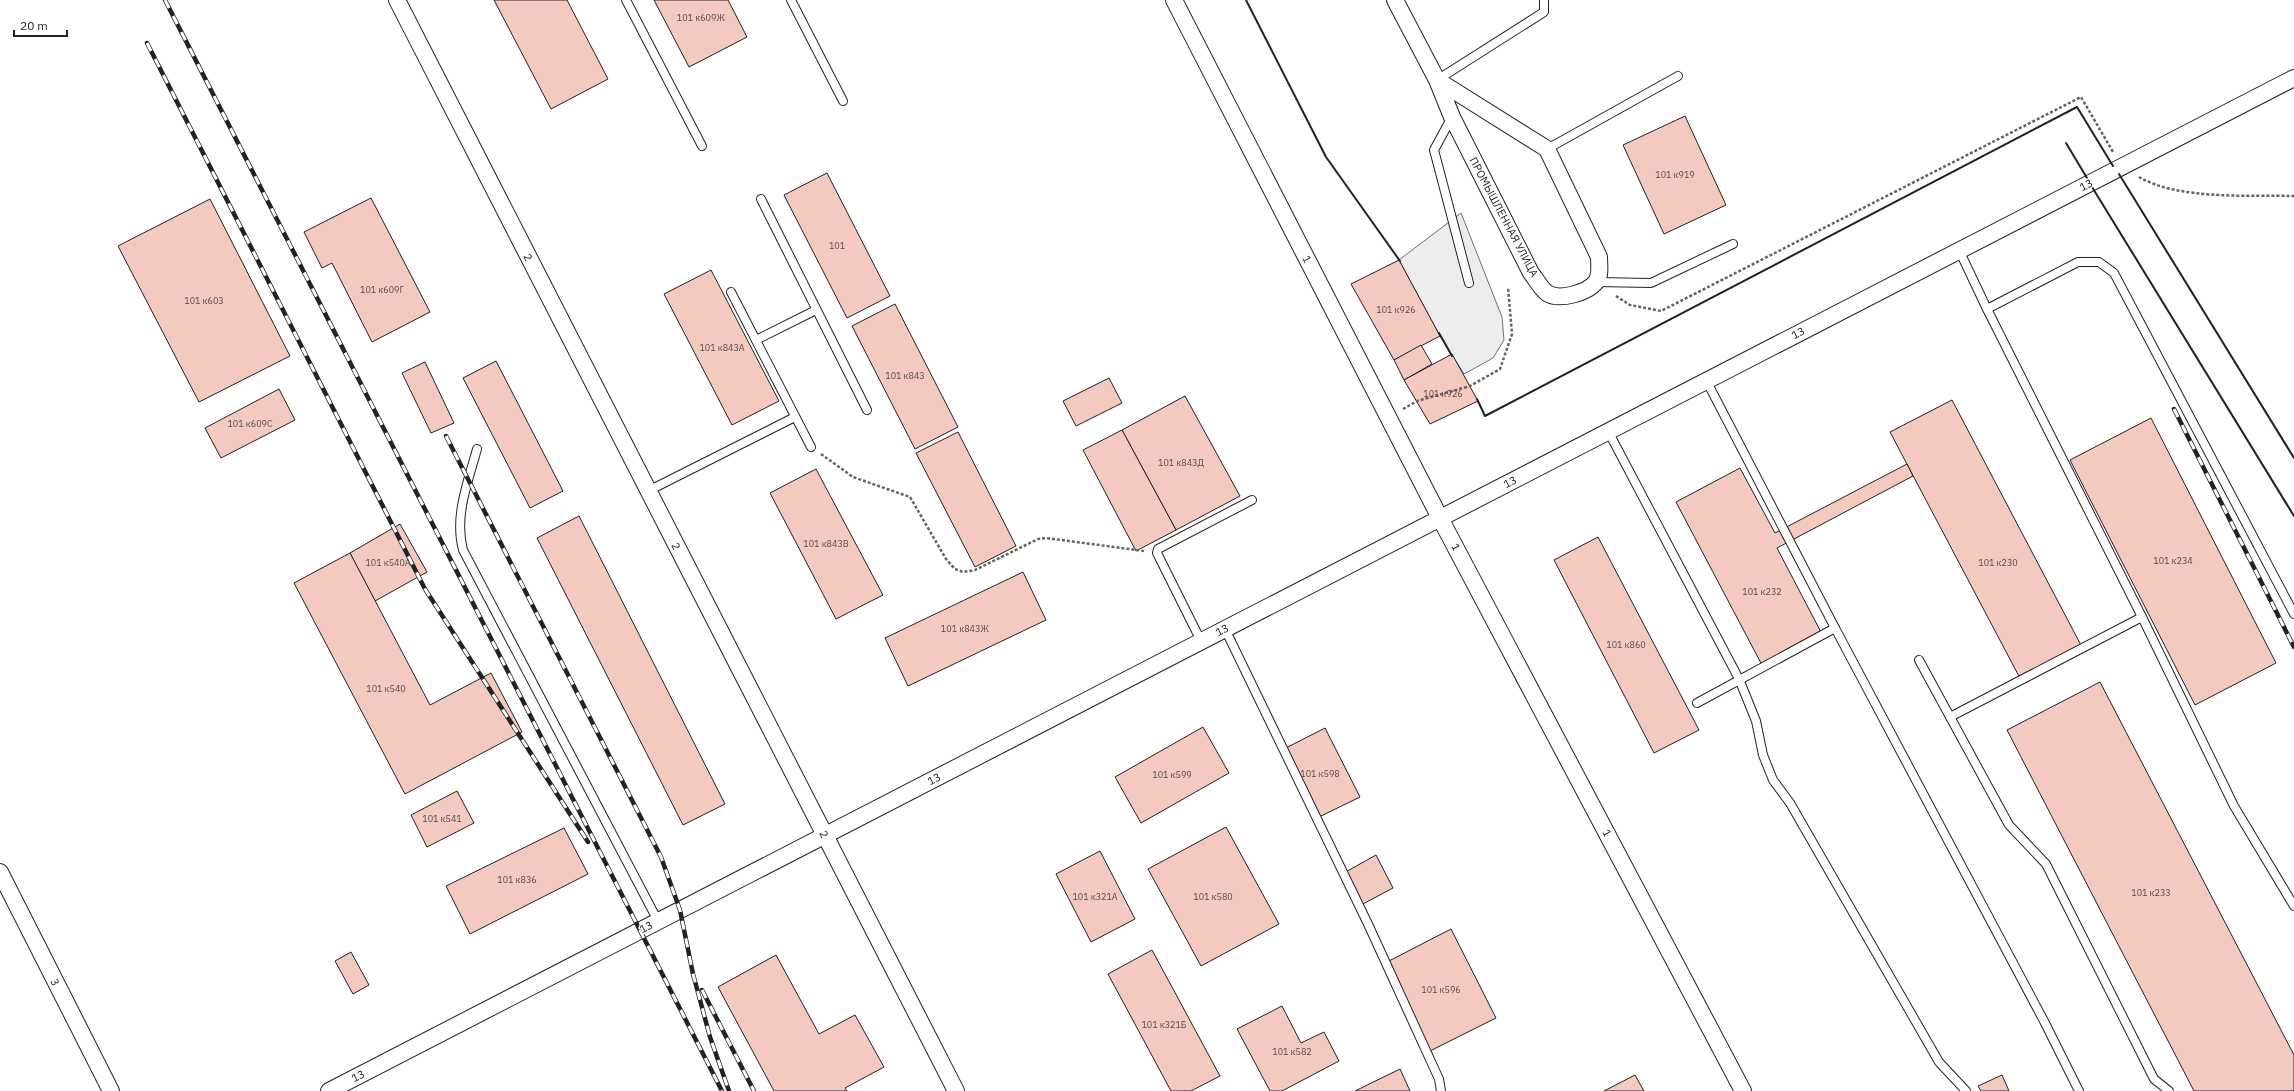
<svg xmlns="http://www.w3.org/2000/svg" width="2294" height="1091" font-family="'IBM Plex Sans',sans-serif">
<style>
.parking{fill:#ededed;stroke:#6f6f6f}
.building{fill:#f3c9c0;stroke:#222}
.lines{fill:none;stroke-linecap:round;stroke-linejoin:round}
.lane-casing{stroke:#222;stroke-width:10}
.street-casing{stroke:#222;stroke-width:18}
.path{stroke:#646464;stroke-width:2.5;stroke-dasharray:3 2;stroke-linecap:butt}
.lane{stroke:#fff;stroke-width:8}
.street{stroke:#fff;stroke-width:16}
.rail-casing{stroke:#222;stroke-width:4.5}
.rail{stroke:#fff;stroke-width:3;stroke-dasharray:9;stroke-linecap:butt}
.wall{stroke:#222;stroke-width:2}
.labels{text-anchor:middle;stroke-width:3;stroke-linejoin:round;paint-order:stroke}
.number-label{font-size:9px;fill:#564c4a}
.street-label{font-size:11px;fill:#222;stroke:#fff}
</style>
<rect width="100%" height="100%" fill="#fff"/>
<polygon class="parking" points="1461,213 1502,317 1504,340 1493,358 1464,374 1440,336 1399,260"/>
<g class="building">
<polygon points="494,0 567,0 608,79 551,109"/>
<polygon points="654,0 728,0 747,37 689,67"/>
<polygon points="1685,116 1726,205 1664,234 1623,145"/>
<polygon points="827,173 890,296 847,318 784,195"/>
<polygon points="371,198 430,312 372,342 332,263 322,268 304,232"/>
<polygon points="210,199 290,356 199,402 118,246"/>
<polygon points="1399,260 1440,336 1394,360 1351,284"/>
<polygon points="711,270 779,401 732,425 664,294"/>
<polygon points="895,304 958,427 915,449 852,326"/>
<polygon points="1421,345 1432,364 1404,380 1394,360"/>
<polygon points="1452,354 1478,401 1430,424 1404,380"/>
<polygon points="496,361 563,491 530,508 463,378"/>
<polygon points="425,362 454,423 431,433 402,373"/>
<polygon points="1109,378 1122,403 1076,426 1063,401"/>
<polygon points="279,389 295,420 221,458 205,428"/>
<polygon points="1185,396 1240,496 1176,530 1122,430"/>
<polygon points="1952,400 2083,649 2022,682 1890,432"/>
<polygon points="2151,418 2276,663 2195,705 2070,460"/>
<polygon points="1122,430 1176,530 1136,551 1083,450"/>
<polygon points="958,432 1016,546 975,567 916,453"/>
<polygon points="1907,464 1913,476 1777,548 1823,636 1763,667 1676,502 1740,468 1775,533"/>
<polygon points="816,469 883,595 836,619 770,493"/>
<polygon points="579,516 725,804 683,825 537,538"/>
<polygon points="400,524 427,572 375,601 350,553"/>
<polygon points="1598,537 1699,730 1654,753 1554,560"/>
<polygon points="350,553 430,705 491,673 522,732 405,794 294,583"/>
<polygon points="1023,572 1046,620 908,686 885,638"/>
<polygon points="2100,682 2294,1055 2294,1091 2194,1091 2007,730"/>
<polygon points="1203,727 1229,773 1141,823 1115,777"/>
<polygon points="1325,728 1360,797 1315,819 1280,751"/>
<polygon points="457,791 474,823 427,847 411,815"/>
<polygon points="1226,827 1279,924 1201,966 1148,869"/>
<polygon points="564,828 588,874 470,934 446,886"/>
<polygon points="1100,851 1135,919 1091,942 1056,874"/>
<polygon points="1376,855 1393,888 1359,906 1342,874"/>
<polygon points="1451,929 1496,1018 1430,1051 1385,963"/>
<polygon points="1152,950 1220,1076 1191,1091 1171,1091 1108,974"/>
<polygon points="351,952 369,985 353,994 335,961"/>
<polygon points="776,955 819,1034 855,1015 884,1067 845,1088 847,1091 774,1091 718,987"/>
<polygon points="1282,1006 1301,1043 1324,1032 1339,1061 1282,1091 1270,1091 1237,1029"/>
<polygon points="1400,1069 1410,1091 1355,1091"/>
<polygon points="1635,1075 1644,1091 1604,1091"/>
<polygon points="2002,1075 2009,1091 1981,1091 1978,1086"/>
</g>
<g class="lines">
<g class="lane-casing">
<g id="lane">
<polyline points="626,0 702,146"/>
<polyline points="791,0 843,101"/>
<polyline points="1437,80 1544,12 1544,0"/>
<polyline points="1452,117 1434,150 1469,283"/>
<polyline points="1547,149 1678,76"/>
<polyline points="761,199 867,410"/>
<polyline points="1959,250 1987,309 2078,262 2099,262 2114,273 2294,614"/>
<polyline points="1596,282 1651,283 1733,244"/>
<polyline points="731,292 811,447"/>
<polyline points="1987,309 2142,617"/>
<polyline points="756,340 816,310"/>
<polyline points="1608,431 1739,679 1756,721 1763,755 1773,780 1790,803 1939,1062 1966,1091"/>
<path d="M477 449C468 482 454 516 463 550L658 921"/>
<polyline points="648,491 795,417"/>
<polyline points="1835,628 2045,1023 2079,1091"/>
<polyline points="1225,629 1368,924 1439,1079 1441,1091"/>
<polyline points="1201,641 1157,553 1158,549 1252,500"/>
<polyline points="1919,660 2009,825 2046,864 2154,1079 2169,1091"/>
<polyline points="1697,703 1835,628 1706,380"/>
<polyline points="1950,717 2142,617 2234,806 2294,906"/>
</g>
</g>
<g class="street-casing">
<g id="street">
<polyline points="397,0 956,1091"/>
<polyline points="1174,0 1440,518 1743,1091"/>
<path d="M1395 0 1437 80 1452 117 1531 273C1536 279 1541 289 1547 293 1559 301 1587 293 1596 282 1601 275 1599 265 1599 257L1547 149 1437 80"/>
<polyline points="0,872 111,1091"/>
<polyline points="329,1091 2294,78"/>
</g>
</g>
<g class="path">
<path d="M2139 177C2178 200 2249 195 2294 196"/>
<polyline points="1616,296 1630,305 1661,311 2081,97 2113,152"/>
<polyline points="1403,409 1417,401 1470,386 1500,369 1512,334 1508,287"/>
<polyline points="821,454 853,477 910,497 946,559 955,569 963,572 975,570 1038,539 1046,538 1144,551"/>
</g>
<use href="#lane" class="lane"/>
<use href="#street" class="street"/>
<g class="rail-casing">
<g id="rail">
<polyline points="165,0 722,1091"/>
<polyline points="147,43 425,589 588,842"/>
<polyline points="2174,409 2294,647"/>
<polyline points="446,436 661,857 680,910 693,974 710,1037 729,1091"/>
<polyline points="702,990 754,1091"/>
</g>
</g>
<use href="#rail" class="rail"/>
<g class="wall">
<polyline points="1246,0 1326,157 1400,261"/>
<polyline points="2066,143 2087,178"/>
<polyline points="2119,174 2294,458"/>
<polyline points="2092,187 2294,516"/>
<polyline points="1439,333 1452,356"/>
<polyline points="1477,399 1485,416 2077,107 2113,166"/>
</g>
</g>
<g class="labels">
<g class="number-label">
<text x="701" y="21">101 к609Ж</text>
<text x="1675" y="178">101 к919</text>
<text x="837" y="249">101</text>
<text x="382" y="293">101 к609Г</text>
<text x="204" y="304">101 к603</text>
<text x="1396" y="313">101 к926</text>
<text x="722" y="351">101 к843А</text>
<text x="905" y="379">101 к843</text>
<text x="1443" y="397">101 к926</text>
<text x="250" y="427">101 к609С</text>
<text x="1181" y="466">101 к843Д</text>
<text x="826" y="547">101 к843В</text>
<text x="2173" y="564">101 к234</text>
<text x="388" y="566">101 к540А</text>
<text x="1998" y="566">101 к230</text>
<text x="1762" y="595">101 к232</text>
<text x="965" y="632">101 к843Ж</text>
<text x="1626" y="648">101 к860</text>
<text x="386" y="692">101 к540</text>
<text x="1320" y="777">101 к598</text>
<text x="1172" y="778">101 к599</text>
<text x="442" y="822">101 к541</text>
<text x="517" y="883">101 к836</text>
<text x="2151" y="896">101 к233</text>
<text x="1095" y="900">101 к321А</text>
<text x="1213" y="900">101 к580</text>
<text x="1441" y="993">101 к596</text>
<text x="1164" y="1028">101 к321Б</text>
<text x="1292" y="1055">101 к582</text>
</g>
<g class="street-label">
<text transform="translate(2086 185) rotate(-27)" y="4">13</text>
<text transform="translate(1504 217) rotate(62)" y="4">ПРОМЫШЛЕННАЯ УЛИЦА</text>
<text transform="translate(528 257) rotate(63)" y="4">2</text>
<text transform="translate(1307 259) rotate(63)" y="4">1</text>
<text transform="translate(1798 333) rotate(-27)" y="4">13</text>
<text transform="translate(1510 482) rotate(-27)" y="4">13</text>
<text transform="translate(676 546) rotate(63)" y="4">2</text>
<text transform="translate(1456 547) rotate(62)" y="4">1</text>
<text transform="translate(1222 630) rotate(-27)" y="4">13</text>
<text transform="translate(934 779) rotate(-27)" y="4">13</text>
<text transform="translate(1607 833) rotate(62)" y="4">1</text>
<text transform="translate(824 834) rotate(63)" y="4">2</text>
<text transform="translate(646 927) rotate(-27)" y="4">13</text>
<text transform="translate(55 982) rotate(63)" y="4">3</text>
<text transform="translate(358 1076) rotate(-27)" y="4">13</text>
</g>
</g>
<path d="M14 30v6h53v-6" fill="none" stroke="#222222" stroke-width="2"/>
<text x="20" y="30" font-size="12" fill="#222222" stroke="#ffffff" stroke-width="3" paint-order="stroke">20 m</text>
</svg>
